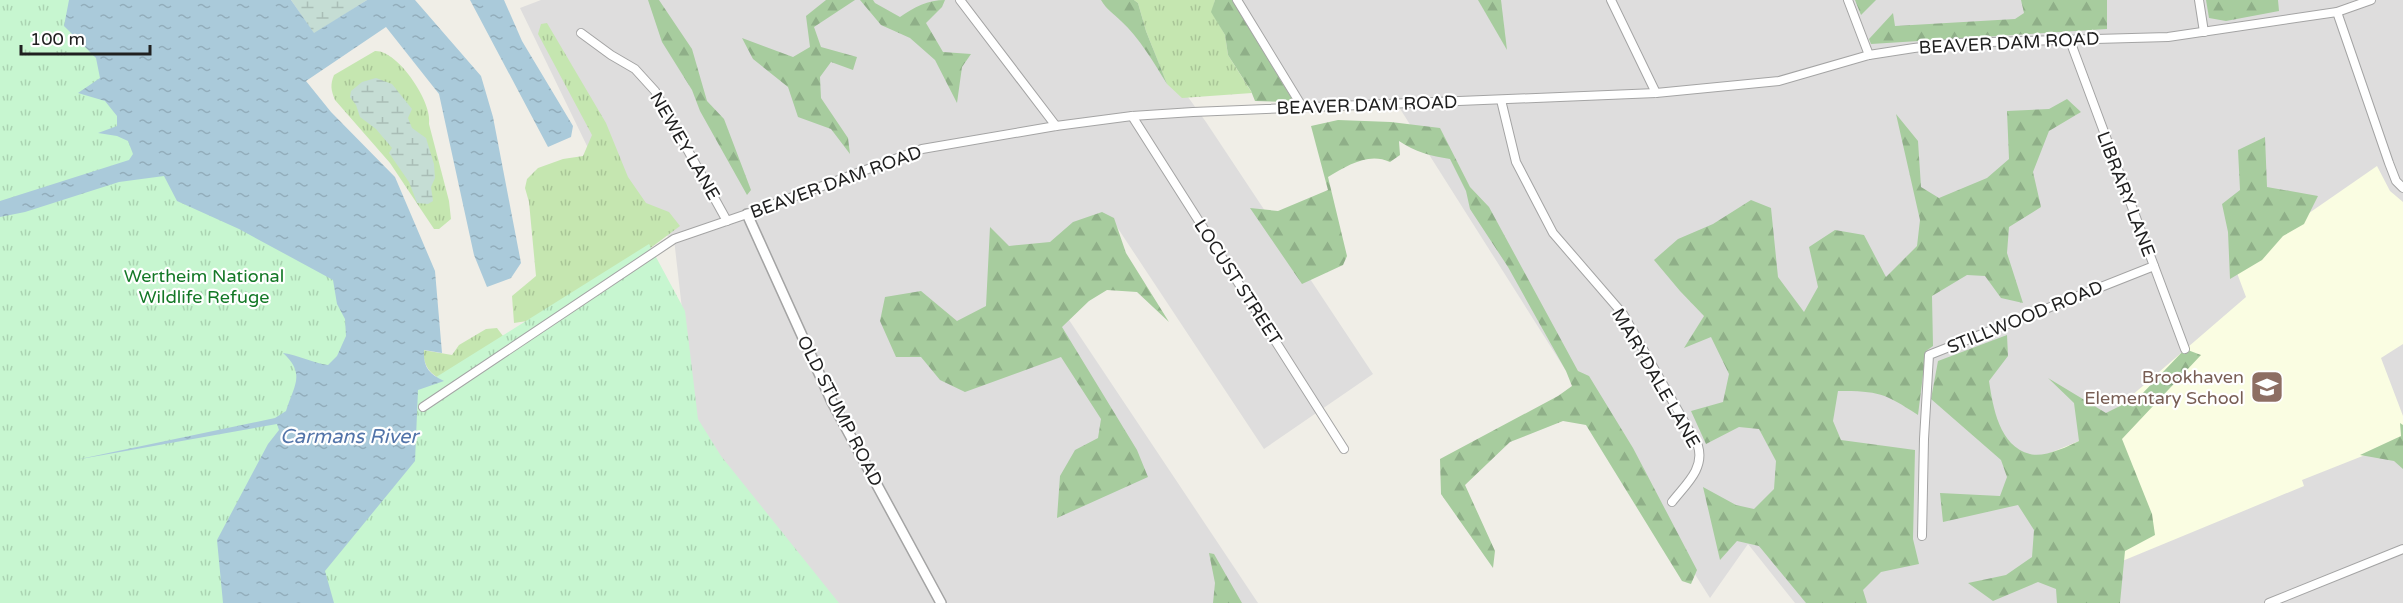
<svg xmlns="http://www.w3.org/2000/svg" width="2403" height="603" font-family="'Varela Round',sans-serif">
<style>
.residential{fill:#dedddd}
.education{fill:#fafde2}
.grass{fill:url(#grass-tufts)}
.forest{fill:url(#forest-firs)}
.wetland{fill:url(#wetland-marsh)}
.park{fill:url(#park-tufts)}
.water{fill:url(#water-ripples)}
.lines{fill:none;stroke-linecap:round;stroke-linejoin:round}
.minor-casing{stroke:#a4a4a4;stroke-width:10}
.tertiary-casing{stroke:#a4a4a4;stroke-width:12}
.minor{stroke:#fff;stroke-width:8}
.tertiary{stroke:#fff;stroke-width:9}
.labels{text-anchor:middle;stroke-width:4.5;stroke-linejoin:round;paint-order:stroke}
.street-label{font-size:18px;fill:#202020;stroke:#fff}
.park-label{font-size:18px;fill:#137826;stroke:#fff}
.education-label{font-size:18px;fill:#785e54;stroke:#fff;text-anchor:end}
.water-label{font-size:20px;font-style:italic;fill:#5274a9;stroke:#fff}
</style>
<defs>
<pattern id="grass-tufts" width="24" height="20" patternUnits="userSpaceOnUse" patternTransform="scale(1.5)"><rect width="24" height="20" fill="#c5e6b0"/><path d="M3 7l-1-3M5 7V3M7 7l1-3M15 17l-1-3M17 17v-4M19 17l1-3" fill="none" stroke="#a9c597"/></pattern>
<pattern id="forest-firs" width="22" height="20" patternUnits="userSpaceOnUse" patternTransform="scale(1.5)"><rect width="22" height="20" fill="#a7cc9e"/><path d="M5 1l3.5 6h-7zM16 11l3.5 6h-7z" fill="#8faf88"/></pattern>
<pattern id="wetland-marsh" width="20" height="14" patternUnits="userSpaceOnUse" patternTransform="scale(1.5)"><rect width="20" height="14" fill="#c5ddd4"/><path d="M1 5h8M5 5V1M11 12h8M15 12V8" fill="none" stroke="#a9bdb6"/></pattern>
<pattern id="park-tufts" width="24" height="20" patternUnits="userSpaceOnUse" patternTransform="scale(1.5)"><rect width="24" height="20" fill="#c7f6d0"/><path d="M3 7l-1-3M5 7V3M7 7l1-3M15 17l-1-3M17 17v-4M19 17l1-3" fill="none" stroke="#abd3b2"/></pattern>
<pattern id="water-ripples" width="26" height="14" patternUnits="userSpaceOnUse" patternTransform="scale(1.5)"><rect width="26" height="14" fill="#aacada"/><path d="M2 4q2-2 4 0t4 0M15 11q2-2 4 0t4 0" fill="none" stroke="#92adbb"/></pattern>
</defs>
<rect width="100%" height="100%" fill="#f0eee7"/>
<g class="residential">
<polygon points="541,0 1118,0 1206,122 1373,374 1264,449 1113,221 1037,272 1258,603 815,603 700,467 674,239 621,216 520,8"/>
<polygon points="1237,0 2403,0 2403,603 1795,603 1748,544 1710,598 1397,104 1303,108"/>
</g>
<polygon class="education" points="2377,166 2390,191 2403,202 2403,344 2381,358 2403,416 2403,440 2302,480 2304,486 2086,576 2031,461 2079,441 2246,297 2234,265"/>
<g class="grass">
<polygon points="1134,0 1215,0 1212,12 1225,35 1228,55 1252,93 1182,98 1167,84 1146,31 1138,3"/>
<polygon points="547,23 606,123 628,177 646,203 669,212 680,226 621,270 540,319 514,323 512,296 536,276 529,202 525,188 527,179 538,168 563,159 583,156 592,135 538,34 541,24"/>
<path d="M375 51C398 50 433 103 429 124L449 201 451 219 439 229H434L390 163 335 100C331 90 330 85 334 75Z"/>
<path d="M497 328 506 340 444 381C429 373 424 367 423 350L452 355 459 345 486 329Z"/>
</g>
<g class="forest">
<polygon points="648,0 659,0 692,49 707,101 724,119 751,190 747,195 700,111 692,90 662,42"/>
<polygon points="826,0 855,0 814,27 821,47 857,57 853,70 831,62 820,77 821,98 848,138 850,154 831,129 798,117 788,87 753,59 742,38 793,57 810,47 806,16"/>
<path d="M860 0H873L875 3 900 17C914 7 928 0 945 0L942 7 926 23 943 52 971 54 962 67 957 103 935 60 910 38 881 25Z"/>
<path d="M1101 0H1134L1138 3 1146 31 1167 84C1154 63 1139 37 1121 21 1113 13 1107 10 1101 0Z"/>
<polygon points="1215,0 1232,0 1294,102 1255,101 1251,91 1228,55 1225,35 1211,12"/>
<polygon points="1478,0 1501,0 1507,50"/>
<polygon points="1855,0 1876,0 1861,15"/>
<polygon points="2021,0 2107,0 2107,29 1871,44 1869,39 1893,13 1895,26 2015,19 2024,13"/>
<polygon points="2206,0 2278,0 2279,11 2226,21 2209,18"/>
<path d="M2067 99 2081 112 2049 131 2033 172 2041 207 2009 227 2007 253 2023 303 2001 298 1985 276 1967 275 1932 296 1933 346 1926 351 1918 415C1884 393 1879 391 1838 391L1833 421 1841 440 1915 450 1913 539 1919 564 1881 572 1863 590 1867 603H1806L1759 546 1737 541 1720 560 1703 487 1736 505 1754 509 1774 489 1776 461 1759 429 1739 427 1706 444 1691 411 1723 402 1729 374 1711 337 1684 348 1704 316 1680 291 1654 260 1678 239 1713 224 1751 200 1771 208 1778 277 1804 312 1818 287 1809 247 1835 230 1864 235 1886 277 1917 246 1920 220 1896 114 1918 141 1921 187 1939 198 1987 178 2009 159 2007 111 2049 109Z"/>
<path d="M1338 120 1391 122 1440 128 1470 187 1489 207 1578 371 1589 376 1633 448 1697 570 1691 584 1682 581 1586 425 1563 421 1510 442 1465 485 1495 551 1493 568 1441 494 1440 459 1558 396 1572 386 1566 371 1508 267 1470 209 1466 191 1450 159C1431 156 1415 152 1399 141L1400 155 1390 162C1368 152 1347 166 1328 177L1347 256 1343 265 1302 284 1250 208 1278 211 1328 190 1311 126Z"/>
<polygon points="2265,137 2267,187 2318,196 2304,224 2283,236 2262,260 2230,279 2228,232 2222,204 2240,190 2238,150"/>
<polygon points="1102,212 1114,218 1126,253 1169,322 1137,292 1107,290 1089,301 1062,327 1137,450 1148,477 1057,518 1060,476 1075,450 1098,438 1101,419 1061,357 965,392 940,380 921,357 896,357 880,321 885,297 921,291 957,321 986,306 990,227 1009,246 1050,242 1073,222"/>
<path d="M2007 335 2008 356 1989 381C1993 407 1999 446 2030 454 2043 458 2067 447 2079 441L2074 403 2048 378 2106 413 2140 396 2185 349 2201 355 2122 439 2152 514 2155 535 2125 551 2120 603H2057L2056 589 2038 582 1993 601 1968 583 2006 575 2032 557 2034 530 2018 505 1943 522 1940 493 2000 496 2007 477 2001 460 1931 399 1938 361Z"/>
<polygon points="2400,423 2403,425 2403,469 2394,461 2360,455 2401,436"/>
<polygon points="1209,553 1214,554 1242,603 1213,603 1215,583"/>
</g>
<g class="wetland">
<polygon points="291,0 367,0 314,34"/>
<polygon points="376,78 392,84 412,109 408,118 412,128 426,138 434,164 435,178 431,187 433,201 428,204 417,203 409,182 389,153 392,148 376,129 360,117 356,105 350,97 351,91 362,82"/>
</g>
<polygon class="park" points="0,0 264,0 401,399 649,244 685,311 698,419 721,456 839,603 0,603"/>
<g class="water">
<path d="M69 0H291L314 33 367 0H415L481 76 493 117 521 263 511 278 487 287 474 255 439 94 386 27 306 81 331 112 395 177 435 271 442 353 424 350C423 367 429 374 444 381L418 390 415 461 325 571 334 603H223L217 540 268 444 279 430 277 424 75 460 275 418 286 411C294 385 306 374 283 353 299 355 312 363 328 365L337 356 346 336 345 319 337 304 333 280 239 229 177 201 164 176 119 182 25 212 0 217V201L129 160 133 154 128 141 117 136 98 133 117 126V116L105 101 78 93 100 78 96 58 64 26Z"/>
<polygon points="470,0 504,0 522,41 573,126 571,137 548,147"/>
</g>
<g class="lines">
<g class="minor-casing">
<g id="minor">
<polyline points="960,0 1056,126"/>
<polyline points="1237,0 1303,108"/>
<polyline points="1611,0 1656,93"/>
<polyline points="1848,0 1869,55"/>
<polyline points="2199,0 2204,32"/>
<polyline points="2337,12 2389,163 2396,181 2403,188"/>
<polyline points="581,33 611,55 635,69 655,91 727,221"/>
<polyline points="2069,38 2185,349"/>
<path d="M1501 100 1516 162 1553 233 1623 314 1698 446C1705 469 1685 485 1672 502"/>
<polyline points="1132,116 1344,449"/>
<polyline points="423,407 674,239 747,214 922,149 1056,126 1132,116 1193,112 1656,93 1779,81 1869,55 1914,48 1956,43 2168,37 2337,12 2371,0"/>
<polyline points="1922,536 1924,439 1929,355 2154,266"/>
<polyline points="2269,603 2403,549"/>
</g>
</g>
<g class="tertiary-casing">
<polyline id="tertiary" points="747,214 832,402 941,603"/>
</g>
<use href="#minor" class="minor"/>
<use href="#tertiary" class="tertiary"/>
</g>
<defs>
<g id="school-square" transform="scale(1.725)"><rect x="-9" y="-9" width="18" height="18" rx="4" fill="#8d6e63" stroke="#fff"/><path d="M0-5L7-2L0 1L-7-2ZM-4 1L0 2.5L4 1V4Q0 6-4 4Z" fill="#fff"/></g>
</defs>
<g fill-rule="evenodd">
<use href="#school-square" x="2267" y="387"/>
</g>
<g class="labels">
<g class="street-label">
<text transform="translate(2009 43) rotate(-3)" y="6">BEAVER DAM ROAD</text>
<text transform="translate(1367 105) rotate(-2)" y="6">BEAVER DAM ROAD</text>
<text transform="translate(685 146) rotate(60)" y="6">NEWEY LANE</text>
<text transform="translate(836 182) rotate(-20)" y="6">BEAVER DAM ROAD</text>
<text transform="translate(2126 194) rotate(69)" y="6">LIBRARY LANE</text>
<text transform="translate(1238 282) rotate(57)" y="6">LOCUST STREET</text>
<text transform="translate(2025 317) rotate(-22)" y="6">STILLWOOD ROAD</text>
<text transform="translate(1656 378) rotate(60)" y="6">MARYDALE LANE</text>
<text transform="translate(840 411) rotate(63)" y="6">OLD STUMP ROAD</text>
</g>
<g class="park-label">
<text x="204" y="282">Wertheim National<tspan x="204" dy="21">Wildlife Refuge</tspan></text>
</g>
<g class="education-label">
<text x="2244" y="383">Brookhaven<tspan x="2244" dy="21">Elementary School</tspan></text>
</g>
<g class="water-label">
<text x="349" y="443">Carmans River</text>
</g>
</g>
<path d="M21 45v9h129v-9" fill="none" stroke="#202020" stroke-width="3"/>
<text x="30" y="45" font-size="18" fill="#202020" stroke="#ffffff" stroke-width="4.5" paint-order="stroke">100 m</text>
</svg>
